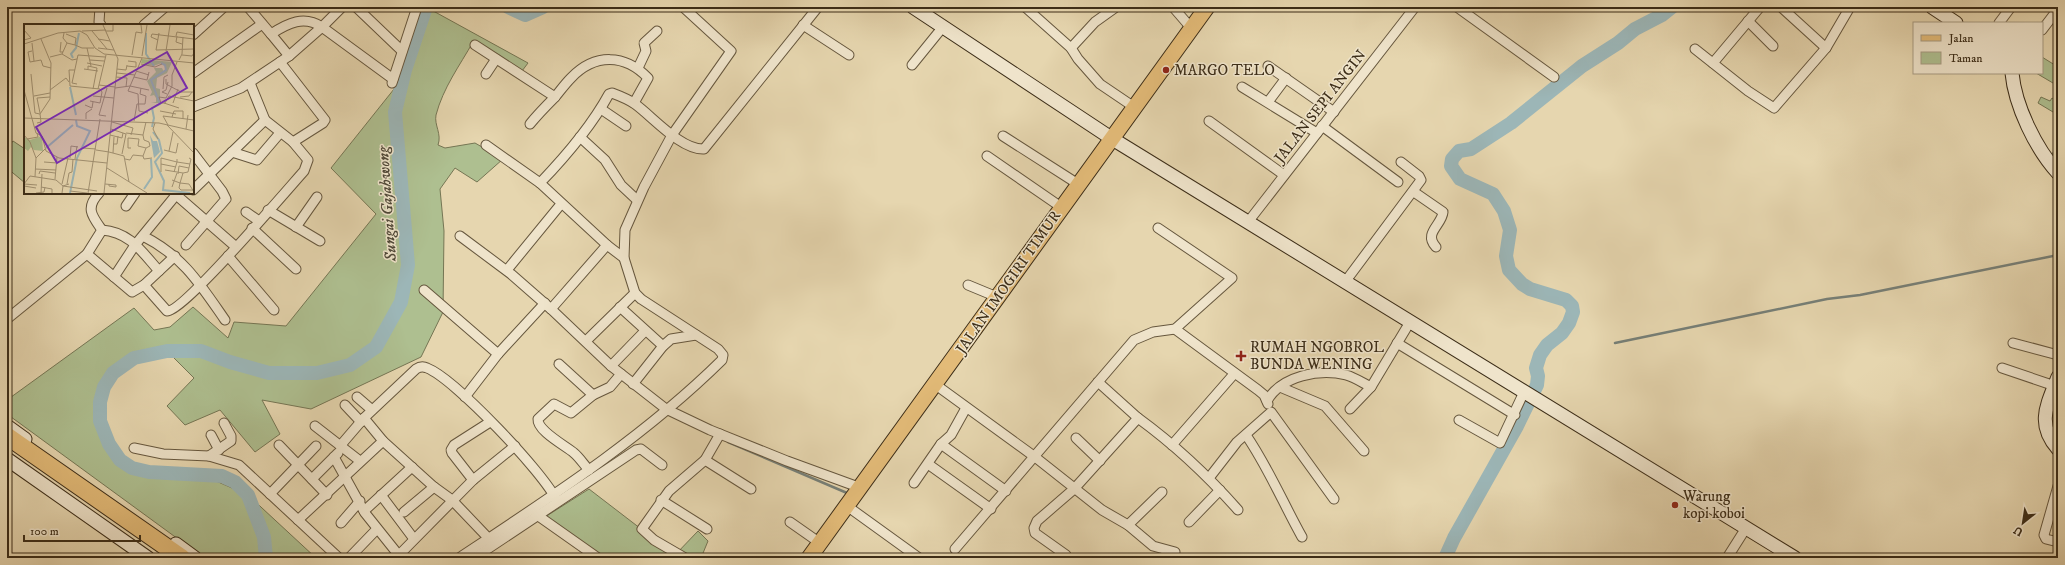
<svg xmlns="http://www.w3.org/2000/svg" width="2065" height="565" font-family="'IM FELL DW Pica',serif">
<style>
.green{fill:#aebf90;stroke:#757654}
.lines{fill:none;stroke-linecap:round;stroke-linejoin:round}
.stream{stroke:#767f77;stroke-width:2.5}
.river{stroke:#9cb6b7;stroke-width:14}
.street-casing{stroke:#66573e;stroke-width:11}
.secondary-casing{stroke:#3c2d18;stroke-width:15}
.primary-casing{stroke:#3c2d18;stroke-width:17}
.highway-casing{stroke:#3c2d18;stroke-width:19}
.street{stroke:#efe4cb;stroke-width:9}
.secondary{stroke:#efe4cb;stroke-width:13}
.primary{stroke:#e3bb78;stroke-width:15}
.highway{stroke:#e3bb78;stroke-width:17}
.poi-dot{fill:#8f2418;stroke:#efe4cb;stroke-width:1.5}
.labels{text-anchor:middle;stroke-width:3;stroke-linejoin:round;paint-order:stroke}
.poi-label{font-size:15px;fill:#3c2d18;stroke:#efe4cb;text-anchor:start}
.street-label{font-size:15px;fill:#3c2d18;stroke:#efe4cb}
.water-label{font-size:16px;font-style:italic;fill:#4f4838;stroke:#efe4cb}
.inset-river{fill:none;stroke:#9cb6b7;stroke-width:2}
.inset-road{fill:none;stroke:#a29273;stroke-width:1}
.view{fill:#7b2cbf;fill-opacity:0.15;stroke:#7b2cbf;stroke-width:2}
.inset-edge{fill:none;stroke:#3c2d18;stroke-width:2}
</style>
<rect width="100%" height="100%" fill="#e6d6af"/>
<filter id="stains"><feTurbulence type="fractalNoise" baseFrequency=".005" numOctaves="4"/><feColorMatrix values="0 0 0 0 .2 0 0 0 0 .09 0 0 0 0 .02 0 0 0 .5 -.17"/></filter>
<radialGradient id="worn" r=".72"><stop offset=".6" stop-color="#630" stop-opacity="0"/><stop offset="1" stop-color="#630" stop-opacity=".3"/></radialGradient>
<g class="green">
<path d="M426 7 528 63 522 71 473 42C460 65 443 88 436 115 434 125 442 134 438 145L445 148 475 143 503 159 477 182 455 168 440 189 444 231 443 312 421 357 311 409 262 400 280 434 255 452 220 410 185 425 167 406 194 378 167 351 113 373 100 402 101 421 132 468 149 472 200 474 248 495 316 558H204L7 414V400L134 308 154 330 170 327 193 307 228 338 234 322 286 326 376 214 331 168 406 74Z"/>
<polygon points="2042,57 2058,67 2058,86 2036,73 2042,73"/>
<polygon points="2041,97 2050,101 2052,98 2058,102 2058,115 2038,103"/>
<polygon points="13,141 25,149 25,183 7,168 7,149"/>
<polygon points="2058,143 2058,165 2050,158"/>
<polygon points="2058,401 2058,420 2051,417"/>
<polygon points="589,489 675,555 698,531 708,541 701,558 664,558 660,555 658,558 603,558 545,517"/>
</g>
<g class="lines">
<g class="stream">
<polyline points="1615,343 1827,299 1860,295 2058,255"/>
<polyline points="728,442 847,493"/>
</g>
<g class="river">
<polyline points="508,7 525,15 543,7"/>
<polyline points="266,558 264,537 248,495 235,482 222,476 149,472 132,468 120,460 109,444 100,421 100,402 104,387 113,373 134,358 167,351 201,351 230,362 269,373 317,373 350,365 376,347 401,302 408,265 395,112 405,70 426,7"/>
<polyline points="1445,558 1454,538 1517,426 1537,385 1538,376 1536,368 1540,355 1547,345 1562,333 1569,323 1573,312 1572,306 1566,300 1530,289 1522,284 1509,270 1506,256 1510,230 1504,211 1493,194 1460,179 1451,166 1452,159 1459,151 1471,149 1511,123 1582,66 1618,43 1635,29 1662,15 1672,7"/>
</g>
<g class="street-casing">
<g id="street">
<polyline points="100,7 99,22 101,25"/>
<path d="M248 7 271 34C288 23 304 15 322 27L342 7"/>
<polyline points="356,7 402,51"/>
<polyline points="1025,7 1071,48 1078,59 1100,84 1134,107"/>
<polyline points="1173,7 1192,29"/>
<polyline points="1457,7 1554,77"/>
<polyline points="1781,7 1826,48"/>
<polyline points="1748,21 1773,46"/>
<polyline points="1999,23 2011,7"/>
<polyline points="144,25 165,7"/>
<polyline points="803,25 849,55"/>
<polyline points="2042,30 2058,9"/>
<polyline points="271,34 289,56"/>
<polyline points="193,35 224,7"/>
<polyline points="475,45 555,97"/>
<polyline points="1071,48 1095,22 1116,7"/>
<polyline points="1695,49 1748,91 1774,108 1826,48 1850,7"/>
<polyline points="280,62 325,120 323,123 293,142"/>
<polyline points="1713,63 1760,7"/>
<polyline points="912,65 942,28"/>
<polyline points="1268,66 1334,112"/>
<polyline points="638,68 646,51 644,43 657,31"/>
<polyline points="193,73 262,24"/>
<polyline points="486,74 496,59"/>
<polyline points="250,83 265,120"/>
<polyline points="392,83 416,10 416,7"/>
<polyline points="1242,87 1317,133"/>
<polyline points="1268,102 1286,78"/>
<polyline points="193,107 241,88 289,56 322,27 393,79"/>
<polyline points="601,109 626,126"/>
<polyline points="1209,121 1284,175"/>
<path d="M530 124C538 114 546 106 555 97 560 91 565 84 571 78 595 53 625 54 648 78L634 103"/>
<polyline points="1322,126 1398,182"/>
<polyline points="1003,136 1078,184"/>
<polyline points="580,137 605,160 621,185 637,200"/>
<polyline points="486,145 540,183"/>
<polyline points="232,152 257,160 280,133"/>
<polyline points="987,156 1061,207"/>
<path d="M1414 192 1443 212C1442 225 1423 233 1436 247"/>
<polyline points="174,193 236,247"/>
<polyline points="126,206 135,193"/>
<polyline points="268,210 320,241"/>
<polyline points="246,212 259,221"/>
<polyline points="1248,222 1415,7"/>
<polyline points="296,227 317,197"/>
<polyline points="252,228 296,269"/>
<path d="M102 230C130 232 142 252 159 271"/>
<path d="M143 236C183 256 200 284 225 320"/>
<polyline points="460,236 511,274 551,309 611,366 666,409 710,430 787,461 861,488"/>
<polyline points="186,245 226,199 222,191 193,153"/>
<polyline points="607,245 624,258"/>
<polyline points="87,254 132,292 144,285 175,256"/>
<polyline points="228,256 274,310"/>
<polyline points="507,270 561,204"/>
<polyline points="114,277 135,245 176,195"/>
<polyline points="1345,282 1421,180 1419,176 1401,162"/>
<path d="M144 285 167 311C183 312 287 190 304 171L308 160 293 142 265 120 193 190"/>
<polyline points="968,285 997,297"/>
<polyline points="424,290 498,354"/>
<polyline points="620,307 663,346"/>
<path d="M551 309 607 245 540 183C566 156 591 127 609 94L612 93C620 96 628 99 635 104 653 117 681 150 704 149L818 7"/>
<path d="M7 319 87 254 102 230C92 216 85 208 99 193"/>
<polyline points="1175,329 1258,390 1264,395 1268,404"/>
<polyline points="586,341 635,293"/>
<polyline points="1397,343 1515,415"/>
<polyline points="2013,343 2058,355"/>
<polyline points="559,364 593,395"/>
<polyline points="611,366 645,331"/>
<polyline points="2002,368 2055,386"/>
<polyline points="1098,382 1138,418"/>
<polyline points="633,384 663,346 671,339 696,335"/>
<polyline points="936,385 1035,457 1102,510 1128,525 1153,546 1175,552"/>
<polyline points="1280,387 1325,406 1364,451"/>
<polyline points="357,397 372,410"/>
<polyline points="465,397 498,354 545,303"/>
<path d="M1267 401C1281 376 1320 368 1346 375 1354 377 1363 383 1371 387L1410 322"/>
<polyline points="345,405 361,422"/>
<polyline points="1350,409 1371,387"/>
<polyline points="364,418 383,441 434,487 452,500 493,543"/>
<polyline points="1459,420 1500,443 1524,392"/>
<polyline points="315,426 360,461"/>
<polyline points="211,435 219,450"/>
<path d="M1246 435C1268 467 1283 503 1302 537"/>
<polyline points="1076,438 1100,461"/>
<polyline points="941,444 1006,491"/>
<polyline points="279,445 327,495"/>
<polyline points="1172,445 1234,374"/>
<path d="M340 446 364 418 416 369C419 367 423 366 427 368 455 379 544 473 557 501"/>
<polyline points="134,448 163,454 209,456 239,465 339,558"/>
<polyline points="209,456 231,441 231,436 224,423"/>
<polyline points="334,457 365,513 401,558"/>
<polyline points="705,460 751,489"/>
<polyline points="928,464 991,509"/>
<path d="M589 470C584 465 580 458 574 453 566 446 537 431 538 419L554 404 571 413 593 395 610 387 621 374"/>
<polyline points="1209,478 1237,442 1271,412 1334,499"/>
<polyline points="312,479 338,453"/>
<polyline points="473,480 452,453 451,450 454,445 490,422"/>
<polyline points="914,483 941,444 951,435 966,408"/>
<polyline points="2058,486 2044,535 2046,539 2058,542"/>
<polyline points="270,494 316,446"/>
<polyline points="381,495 414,539"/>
<polyline points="661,500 707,529"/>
<polyline points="847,506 919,558"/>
<polyline points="364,511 412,467"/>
<polyline points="535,511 537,515 598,558"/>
<polyline points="404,512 434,487"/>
<polyline points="298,520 383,441"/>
<polyline points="790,522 820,543"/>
<polyline points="1189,522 1220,490"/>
<polyline points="341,523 360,501"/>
<polyline points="1128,525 1162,492"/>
<polyline points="955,549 1134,340 1153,332 1175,329 1232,278 1158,228"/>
<polyline points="399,555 473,480 515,446"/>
<polyline points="349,558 377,529"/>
<path d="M459 558C551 497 644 437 722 360L723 355 718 349 641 299 635 293 624 258 625 230 644 187 672 135 731 51 683 7"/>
<polyline points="474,558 636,450 641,449 662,465"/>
<polyline points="685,558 654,540 642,529 669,491 705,460 720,434"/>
<path d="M1064 558 1066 555 1035 533 1034 528 1037 521 1074 489 1138 418C1175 445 1208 476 1238 510"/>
<polyline points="1727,558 1746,528"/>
</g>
</g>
<g class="secondary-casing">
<g id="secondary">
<polyline points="913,7 1111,138 1795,558"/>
<polyline points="1932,7 1956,23"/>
<path d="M2012 73C2015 106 2036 149 2058 173"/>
<path d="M2058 377C2047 405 2036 424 2058 449"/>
<polyline points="7,426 25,439"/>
<polyline points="7,459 148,558"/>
<polyline points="176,544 195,558"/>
</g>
</g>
<g class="primary-casing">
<polyline id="primary" points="809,558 1207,7"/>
</g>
<g class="highway-casing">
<polyline id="highway" points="7,436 182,558"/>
</g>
<use href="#street" class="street"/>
<use href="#secondary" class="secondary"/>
<use href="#primary" class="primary"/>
<use href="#highway" class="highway"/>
</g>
<g class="poi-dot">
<circle cx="1166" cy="70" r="4"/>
<path d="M1239 350h4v4h4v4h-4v4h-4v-4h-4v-4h4z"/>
<circle cx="1675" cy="505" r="4"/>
</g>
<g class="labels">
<g class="poi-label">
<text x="1174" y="75">MARGO TELO</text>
<text x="1250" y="352">RUMAH NGOBROL<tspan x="1250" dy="17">BUNDA WENING</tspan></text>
<text x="1683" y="501">Warung<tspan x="1683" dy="17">kopi koboi</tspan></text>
</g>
<g class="street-label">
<text transform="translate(1320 106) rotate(-52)" y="5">JALAN SEPI ANGIN</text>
<text transform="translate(1008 282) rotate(-55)" y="5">JALAN IMOGIRI TIMUR</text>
</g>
<g class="water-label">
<text transform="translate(386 204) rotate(-94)" y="6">Sungai Gajahwong</text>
</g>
</g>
<g transform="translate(24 24)">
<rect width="170" height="170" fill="#e6d6af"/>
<path d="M118 35 148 38 143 49 133 54 132 64 136 65V79H127L132 78V74L130 71 126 72 128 68 123 57 132 48 130 44H138L140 48 142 42 138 39 129 42 117 39ZM18 112 19 127 10 126 7 123 4 127 0 124V113L6 116Z" fill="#aebf90"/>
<path d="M126 111 129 117H133L136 128 130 134Z" fill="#9cb6b7"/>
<path class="inset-river" d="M122 9V30L130 42M49 34 47 30 52 24 55 9M46 63 52 91M128 103 130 94 128 84 136 80 127 56 142 46 141 41 137 39M129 108 135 116 138 129 131 138 140 157 139 166 166 169M22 124 49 101M120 165 128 153 127 135M46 169 53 134 66 107 53 102 52 96"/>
<path class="inset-road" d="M79 1 94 35 80 169M0 6 7 14 0 16M58 7 82 6M68 7 83 25M82 7H89V1M112 8 118 9 117 1M135 9 132 26 170 25M42 10 52 14 51 21 43 19M152 12 153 8 170 11M153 12 152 18 158 20M74 15 86 17M134 16 127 13 128 10 170 15M37 18 36 28H39M8 19 10 37M0 20 34 9 56 7 63 11 71 24 80 30 170 39M51 21 58 24H70M63 24 67 42M74 24 90 26M8 27 4 28 6 38 17 36 19 42 27 44M142 27 146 1M38 30 43 19 39 14 40 9M108 31 112 8M158 31 168 32 170 29M118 32 123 1M26 33 38 30 48 36 53 35M118 34 104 67 114 70 115 87 124 89M66 36 80 37M155 36 158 30 159 13M63 39 78 42M117 40 131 43 138 40M103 42 112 43V38L104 37M60 45 74 47M64 45V42L73 44 69 65M93 45 102 46 103 41M51 46H45L46 62 76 65 78 68 76 79 66 77M112 47 125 51M93 49 111 51M7 50 11 89 16 90M92 53 103 54 102 63M110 53 123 56 125 48M142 55V60L157 68H170M53 60 48 59 54 31 81 33M75 61 91 63M91 64 106 62 125 66M74 65 82 31M139 65 140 53 144 51M0 66 12 109 18 112 22 127 35 134 83 139M26 66 42 54 45 58M143 70 138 68 142 66 144 58M10 72 26 69M69 72 90 74M135 73 142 74 148 62V51L153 38M135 73 137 79H141L145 72 170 77M156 73 165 72 168 68M140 79 155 84M149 79 154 65M61 81 68 84 69 78M136 87 152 90M16 89 13 74 26 73M82 92 75 91 83 64M148 93 150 87H159V95M0 94 135 99 170 107M62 95V89L68 85M110 97 113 80H121L122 72 116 70 117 64M88 98 109 104 107 111M13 99 17 98 16 90 26 75 27 39 17 15M131 99 129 105 134 115M143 101 170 129M144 101 139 92 170 96M87 105 102 110 98 130M162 105 164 91M102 109 119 111 122 98M0 111 6 118 12 134M86 111 98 114 99 109M119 111 120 116 125 118 126 122 122 124M3 115 14 113 13 109M89 120H93L94 112M59 124 72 125M107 124H104V114L115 115 114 122 122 124 119 132M72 126 85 128M140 126 152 129 154 119M145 127 149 108M85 128 100 132 105 158M89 129 90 113M46 134 47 122 54 123M51 135 53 122M101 135 106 136 109 131 119 132 120 135 128 134M20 138 33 139M137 140V134L153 138V135M83 144 123 169M11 145 32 146M141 146 159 149M137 148V140L152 143M150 148 153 138 166 140M15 150 16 147 31 149M154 150 155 142 165 144M11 153 12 134 21 125M31 155 33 133M148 156 156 159 159 149 164 148 167 135 165 134M0 160 6 152 32 156 39 162 38 169M0 160 13 161M38 160 44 134M43 160 45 149 48 148 49 135M45 160 39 162 73 167M81 160 92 161V163L85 162V160M0 162 12 164M17 163 28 165V169M148 163 153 149M169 166H157L155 164 156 159 165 160 170 168M46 167 63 169M12 169 20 168 21 163M17 169 18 150M64 169 76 95"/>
<path class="view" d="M143 28 163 64 33 139 12 103Z"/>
<rect width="170" height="170" class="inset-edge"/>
</g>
<rect width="2065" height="565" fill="none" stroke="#e6d6af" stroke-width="24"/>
<rect x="8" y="8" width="2049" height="549" fill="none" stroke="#3c2d18" stroke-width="2"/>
<rect x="12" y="12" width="2041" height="541" fill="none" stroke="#3c2d18"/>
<rect x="1913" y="22" width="130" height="52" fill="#efe4cb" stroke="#a79b83"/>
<rect x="1921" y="35" width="20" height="6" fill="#e3bb78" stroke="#a79b83"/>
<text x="1949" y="42" font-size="12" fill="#3c2d18">Jalan</text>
<rect x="1921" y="52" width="20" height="12" fill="#aebf90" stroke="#a79b83"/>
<text x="1949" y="62" font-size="12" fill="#3c2d18">Taman</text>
<g transform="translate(2023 523) rotate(210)" stroke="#efe4cb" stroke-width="3" paint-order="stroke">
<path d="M0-3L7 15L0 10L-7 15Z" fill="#3c2d18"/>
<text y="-6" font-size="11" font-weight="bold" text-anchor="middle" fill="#3c2d18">U</text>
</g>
<path d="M24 535v6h116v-6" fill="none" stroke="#3c2d18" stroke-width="2"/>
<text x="30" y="535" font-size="12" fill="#3c2d18" stroke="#efe4cb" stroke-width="3" paint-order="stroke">100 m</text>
<rect width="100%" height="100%" filter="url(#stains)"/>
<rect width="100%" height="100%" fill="url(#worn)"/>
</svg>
